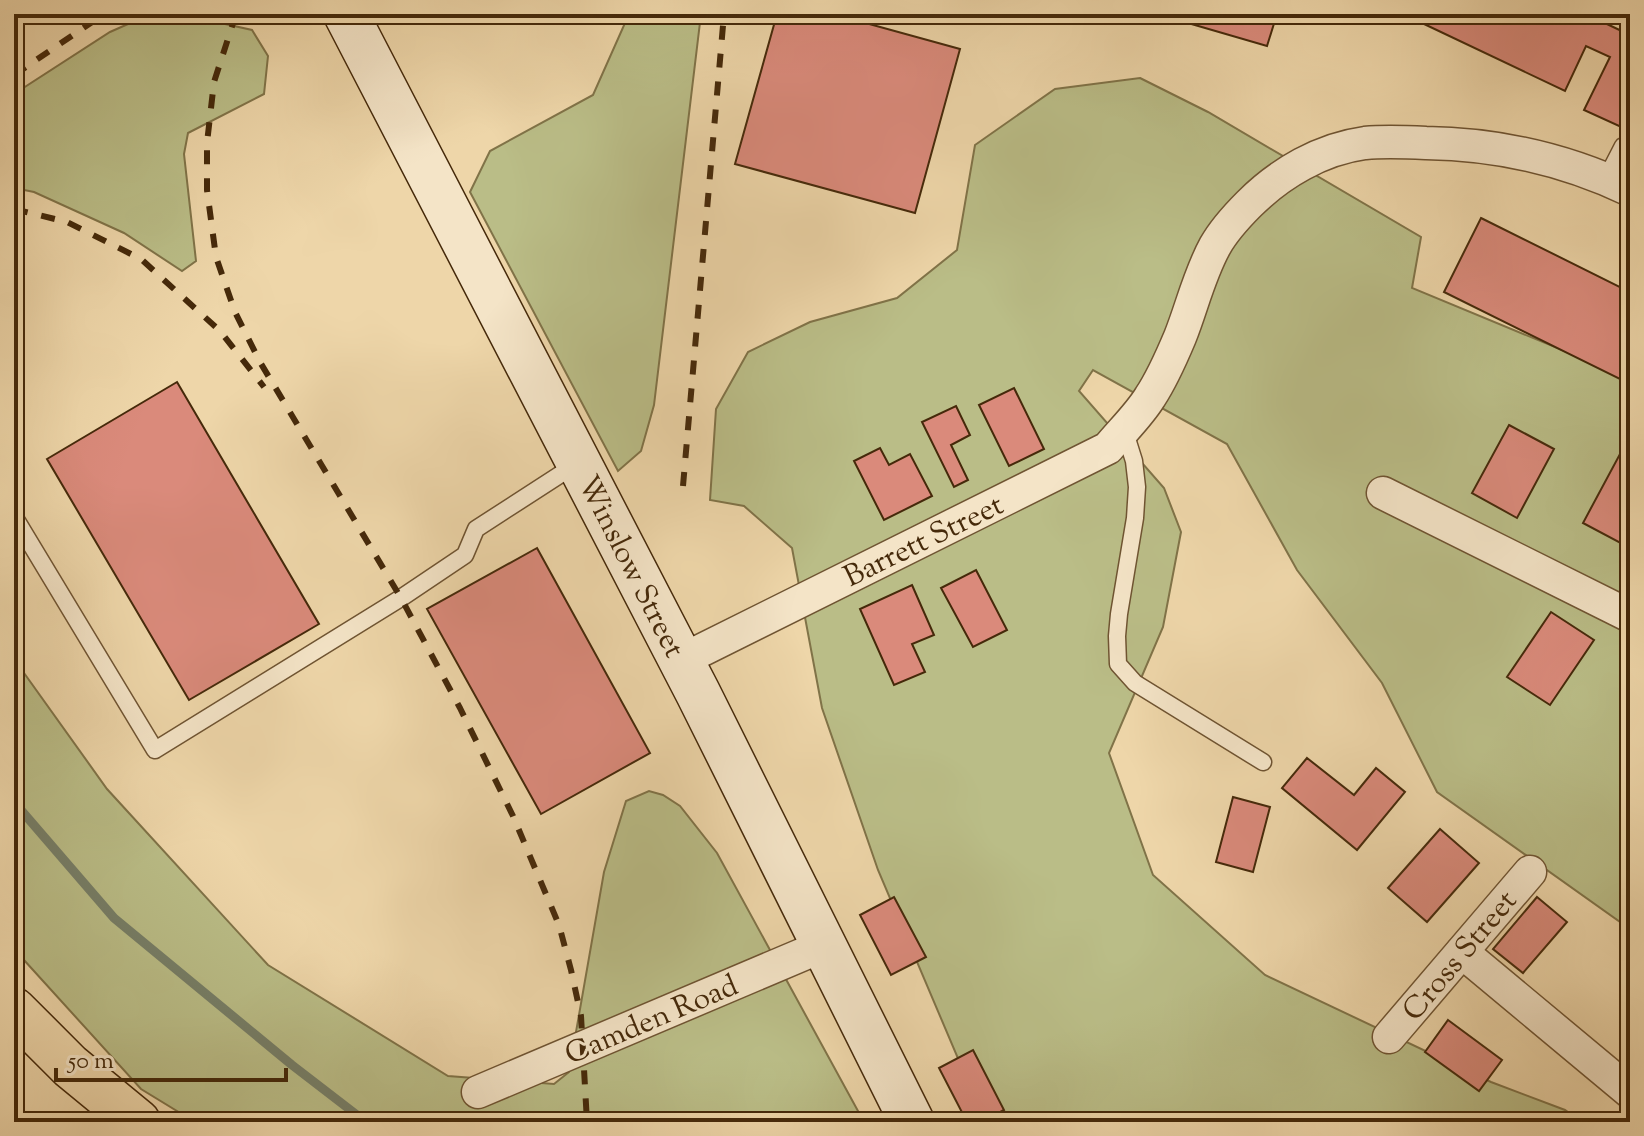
<svg xmlns="http://www.w3.org/2000/svg" width="1644" height="1136" font-family="'Sorts Mill Goudy',serif">
<style>
.green{fill:#babd87;stroke:#807348;stroke-width:2}
.lines{fill:none;stroke-linecap:round;stroke-linejoin:round}
.stream{stroke:#777f68;stroke-width:9}
.building{fill:#da8a7b;stroke:#45290a;stroke-width:2}
.lane-casing{stroke:#6f5432;stroke-width:19}
.street-casing{stroke:#6f5432;stroke-width:35}
.secondary-casing{stroke:#45290a;stroke-width:47}
.highway-casing{stroke:#45290a;stroke-width:47}
.lane{stroke:#f4e4c7;stroke-width:16}
.street{stroke:#f4e4c7;stroke-width:32}
.secondary{stroke:#f4e4c7;stroke-width:44}
.highway{stroke:#eed6a9;stroke-width:44}
.rail{stroke:#45290a;stroke-width:6;stroke-dasharray:14 14;stroke-linecap:butt}
.labels{text-anchor:middle;stroke-width:6;stroke-linejoin:round;paint-order:stroke}
.street-label{font-size:30px;fill:#45290a;stroke:#f4e4c7}
</style>
<rect width="100%" height="100%" fill="#eed6a9"/>
<filter id="stains"><feTurbulence type="fractalNoise" baseFrequency=".0025" numOctaves="4"/><feColorMatrix values="0 0 0 0 .2 0 0 0 0 .09 0 0 0 0 .02 0 0 0 .5 -.17"/></filter>
<radialGradient id="worn" r=".72"><stop offset=".6" stop-color="#630" stop-opacity="0"/><stop offset="1" stop-color="#630" stop-opacity=".3"/></radialGradient>
<g class="green">
<polygon points="629,14 701,14 654,405 641,451 618,471 470,192 490,151 593,95"/>
<polygon points="198,18 252,30 268,56 264,94 188,133 184,154 196,261 182,271 124,233 34,192 14,188 14,94 110,32 137,20"/>
<polygon points="1140,78 1208,112 1421,237 1412,288 1630,378 1630,929 1437,792 1382,683 1297,570 1227,444 1093,370 1079,391 1164,488 1181,532 1163,627 1109,753 1153,875 1265,975 1491,1082 1565,1110 1581,1122 985,1122 878,870 822,708 792,548 744,506 710,500 716,409 748,352 810,322 897,298 957,250 975,145 1055,89"/>
<polygon points="14,659 107,789 268,965 448,1076 554,1084 569,1072 604,872 626,801 649,791 663,795 680,806 717,853 864,1122 195,1122 141,1089 14,949"/>
</g>
<g class="lines">
<polyline class="stream" points="14,802 114,918 292,1065 366,1122"/>
</g>
<g class="building">
<polygon points="777,14 833,14 960,49 915,213 735,164"/>
<polygon points="1157,14 1277,14 1267,46"/>
<polygon points="1403,14 1586,14 1630,35 1630,131 1584,110 1610,57 1586,46 1565,91"/>
<polygon points="1481,218 1630,292 1630,384 1444,292"/>
<polygon points="177,382 319,624 189,700 47,459"/>
<polygon points="1014,388 1044,449 1009,466 979,405"/>
<polygon points="956,406 970,435 951,445 968,480 954,487 922,422"/>
<polygon points="1509,425 1554,449 1517,518 1472,493"/>
<polygon points="880,448 889,465 910,454 932,496 884,520 854,461"/>
<polygon points="1620,454 1630,459 1630,543 1628,547 1583,523"/>
<polygon points="537,548 650,753 541,814 427,609"/>
<polygon points="976,570 1007,630 973,647 941,588"/>
<polygon points="912,585 934,635 912,644 925,672 894,685 860,609"/>
<polygon points="1551,612 1594,640 1550,705 1507,677"/>
<polygon points="1307,758 1354,795 1376,768 1405,792 1357,850 1282,788"/>
<polygon points="1233,797 1270,807 1253,872 1216,862"/>
<polygon points="1440,829 1479,863 1427,922 1388,888"/>
<polygon points="894,897 926,957 891,975 860,915"/>
<polygon points="1537,897 1567,922 1523,973 1493,949"/>
<polygon points="1448,1020 1502,1060 1479,1091 1425,1052"/>
<polygon points="973,1050 1004,1110 981,1122 967,1122 939,1068"/>
</g>
<g class="lines">
<g class="lane-casing">
<g id="lane">
<polyline points="1606,179 1623,146"/>
<polyline points="1124,429 1134,461 1137,487 1135,518 1119,614 1117,636 1118,664 1135,683 1263,762"/>
<polyline points="15,518 155,750 401,598 465,555 476,529 578,463"/>
</g>
</g>
<g class="street-casing">
<g id="street">
<polyline points="1383,493 1630,616"/>
<path d="M680 661 1108 448C1122 431 1139 415 1150 397 1162 379 1172 356 1180 337 1192 307 1199 275 1215 246 1224 230 1236 217 1249 204 1280 173 1321 149 1365 143 1385 141 1406 142 1426 143 1498 144 1565 159 1630 190"/>
<polyline points="1462,952 1630,1092"/>
<polyline points="1389,1037 1530,872"/>
<polyline points="478,1092 825,945"/>
</g>
</g>
<g class="secondary-casing">
<polyline id="secondary" points="346,14 698,693 912,1122"/>
</g>
<g class="highway-casing">
<polyline id="highway" points="14,1010 70,1066 138,1122"/>
</g>
<use href="#lane" class="lane"/>
<use href="#street" class="street"/>
<use href="#secondary" class="secondary"/>
<use href="#highway" class="highway"/>
<g class="rail">
<polyline points="236,14 214,82 207,143 207,190 216,257 235,312 260,362 401,598 460,708 513,816 559,925 571,970 581,1016 587,1122"/>
<polyline points="14,75 104,14"/>
<polyline points="14,209 67,222 141,259 220,331 264,387"/>
<polyline points="683,486 724,14"/>
</g>
</g>
<g class="labels">
<g class="street-label">
<text transform="translate(923 540) rotate(-26)" y="10">Barrett Street</text>
<text transform="translate(632 566) rotate(63)" y="10">Winslow Street</text>
<text transform="translate(1459 955) rotate(-50)" y="10">Cross Street</text>
<text transform="translate(651 1019) rotate(-23)" y="10">Camden Road</text>
</g>
</g>
<rect width="1644" height="1136" fill="none" stroke="#eed6a9" stroke-width="48"/>
<rect x="16" y="16" width="1612" height="1104" fill="none" stroke="#45290a" stroke-width="4"/>
<rect x="24" y="24" width="1596" height="1088" fill="none" stroke="#45290a" stroke-width="2"/>
<path d="M56 1068v12h230v-12" fill="none" stroke="#45290a" stroke-width="4"/>
<text x="68" y="1068" font-size="24" fill="#45290a" stroke="#f4e4c7" stroke-width="6" paint-order="stroke">50 m</text>
<rect width="100%" height="100%" filter="url(#stains)"/>
<rect width="100%" height="100%" fill="url(#worn)"/>
</svg>
